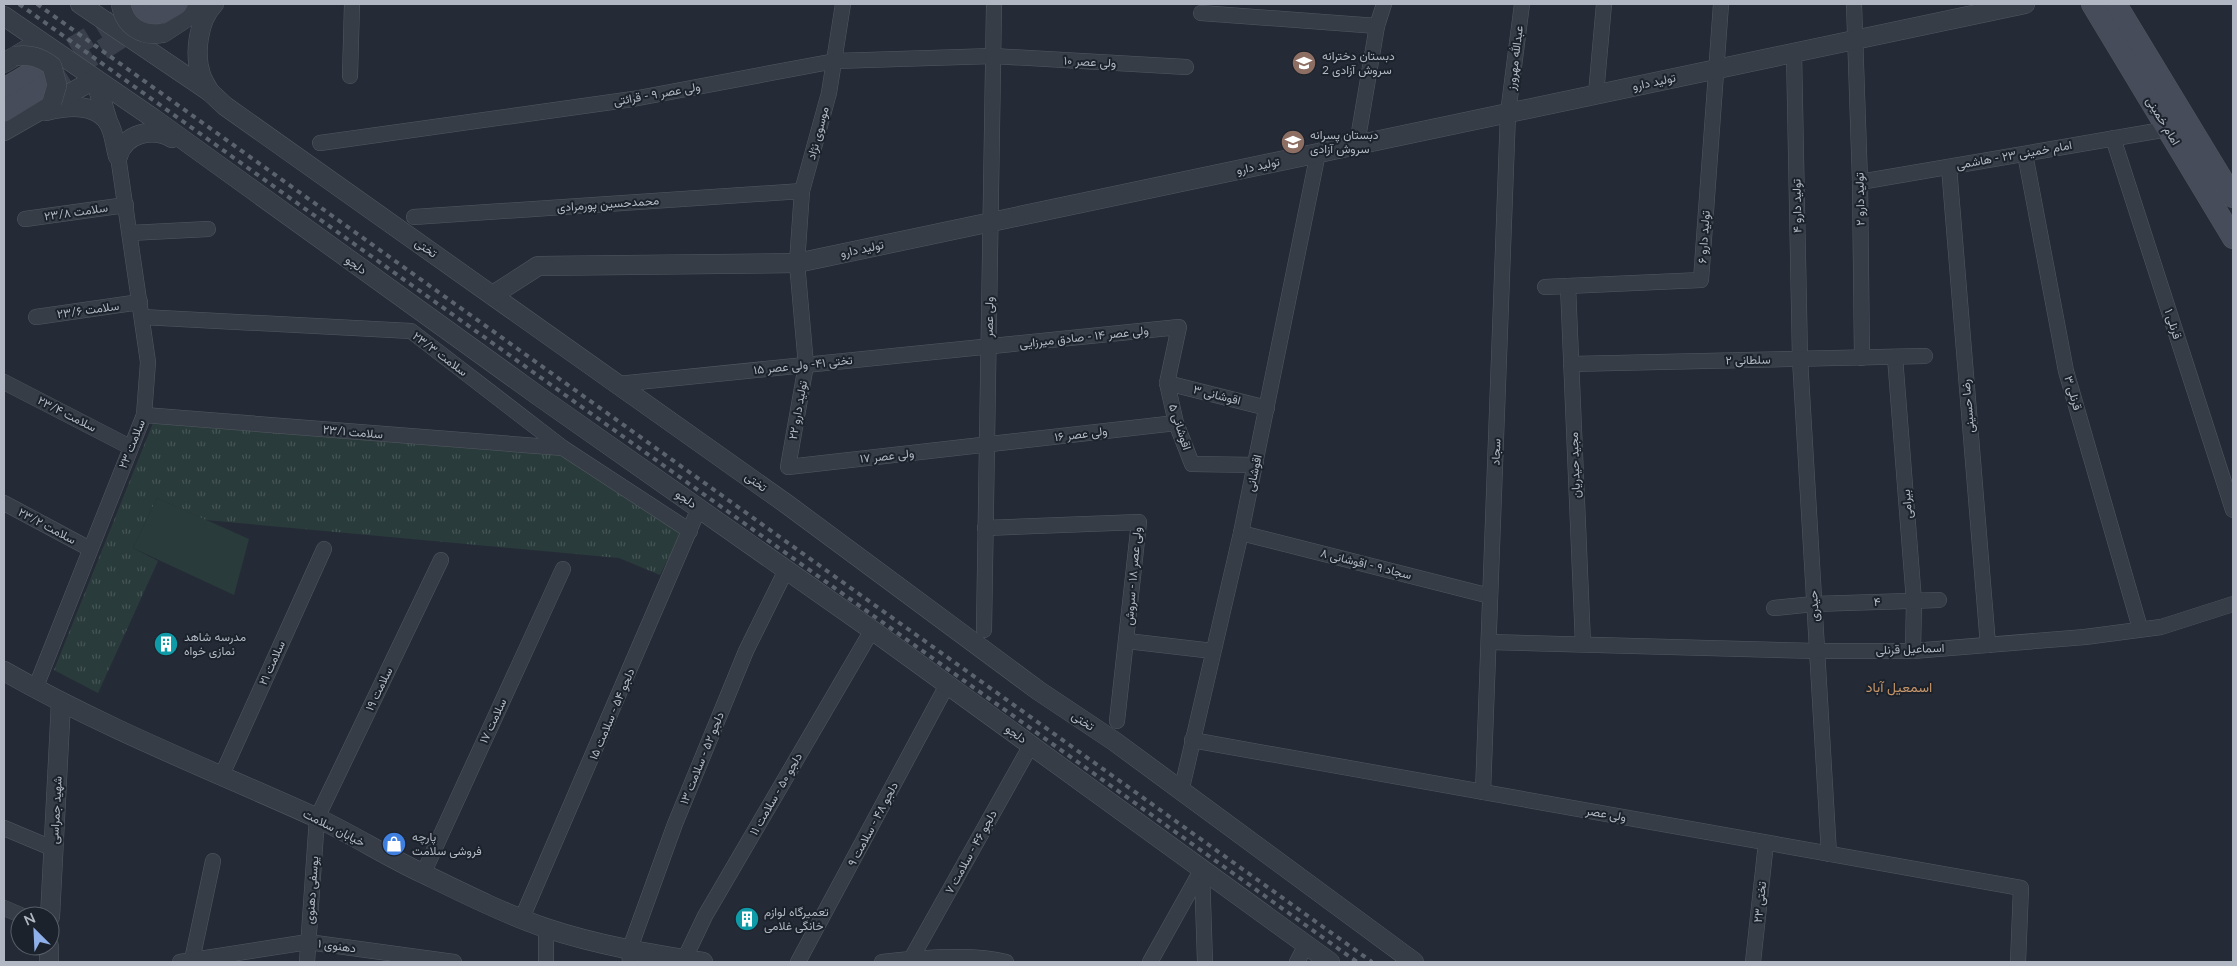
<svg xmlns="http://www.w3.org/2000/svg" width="2237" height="966" font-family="Lato,Vazirmatn,sans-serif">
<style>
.grass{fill:#2a3b3b}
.park{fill:url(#park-tufts)}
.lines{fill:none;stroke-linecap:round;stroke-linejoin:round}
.secondary-tunnel{stroke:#39404b;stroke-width:21;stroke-dasharray:21 11;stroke-linecap:butt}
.minor-casing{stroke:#525861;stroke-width:16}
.tertiary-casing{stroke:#525861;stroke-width:20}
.secondary-casing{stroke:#525861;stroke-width:22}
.minor{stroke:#373d47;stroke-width:15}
.tertiary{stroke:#373d47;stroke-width:19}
.secondary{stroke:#464c59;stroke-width:21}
.rail{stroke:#5b636f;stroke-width:4;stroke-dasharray:5 5;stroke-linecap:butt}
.tertiary-bridge-casing{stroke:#525861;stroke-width:20;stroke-linecap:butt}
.tertiary-bridge{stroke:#373d47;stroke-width:19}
.labels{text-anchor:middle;stroke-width:4;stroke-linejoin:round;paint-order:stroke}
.poi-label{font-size:12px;fill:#b2b8c3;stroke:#1c222b;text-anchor:start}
.street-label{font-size:12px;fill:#b2b8c3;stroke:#1c222b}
.neighbourhood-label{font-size:14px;fill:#c5956a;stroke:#1c222b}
</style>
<defs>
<pattern id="park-tufts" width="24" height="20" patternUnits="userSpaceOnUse" patternTransform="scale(1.25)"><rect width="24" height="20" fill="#2a3b3b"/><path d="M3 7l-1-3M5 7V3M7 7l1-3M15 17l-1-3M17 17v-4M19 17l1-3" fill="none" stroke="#465556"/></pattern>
</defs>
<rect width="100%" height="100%" fill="#242b36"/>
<polygon class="grass" points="157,498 249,539 234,595 133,548"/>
<polygon class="park" points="153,423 573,456 681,533 660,575 619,558 206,520 157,498 133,548 158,561 98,693 54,670"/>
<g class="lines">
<g class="secondary-tunnel">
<polyline points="44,65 125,15"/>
<polyline points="48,84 140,26"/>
</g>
<g class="minor-casing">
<g id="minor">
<polyline points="843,4 829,93 802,191 797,263 806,365 788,467 1176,423"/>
<polyline points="1854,4 1860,182 1862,358"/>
<polyline points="1201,13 1377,26"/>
<polyline points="1794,52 1800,359 1829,854"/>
<polyline points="350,76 352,4"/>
<polyline points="1596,94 1604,4"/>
<polyline points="2113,138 2233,510"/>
<polyline points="320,143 633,99 835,61 993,56 1186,67"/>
<polyline points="1357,144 1377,26 1384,4"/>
<polyline points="2025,154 2066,371 2140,628"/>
<polyline points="1949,167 1988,645"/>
<polyline points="1860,182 2168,129"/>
<polyline points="414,217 802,191"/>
<polyline points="25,219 126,205"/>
<polyline points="130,233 208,229"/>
<polyline points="1568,286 1583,644"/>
<polyline points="1545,287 1701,280 1721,4"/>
<polyline points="36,317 140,302"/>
<polyline points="142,317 411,331 563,448 690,531"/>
<polyline points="1895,357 1914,601 1913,651"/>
<polyline points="1571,364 1925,356"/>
<polyline points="4,382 130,447"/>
<polyline points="1167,383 1267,408"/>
<polyline points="618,384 1179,327 1167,383 1176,423 1192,464 1256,465"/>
<polyline points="144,415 563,448"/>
<polyline points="4,503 90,549"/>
<polyline points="985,528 1139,522 1117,721"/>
<polyline points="1241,533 1490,596"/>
<polyline points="1774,608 1814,604 1939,600"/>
<polyline points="984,630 994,4"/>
<polyline points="1127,641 1213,651"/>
<polyline points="1489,642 1817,651 1913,651 2085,637 2161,627 2233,604"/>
<polyline points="35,689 144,415 148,362 118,156"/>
<polyline points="1192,740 2021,888 2018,962"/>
<polyline points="221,777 324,549"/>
<polyline points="1181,792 1241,533 1318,153"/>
<polyline points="1483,792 1508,113 1522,4"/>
<polyline points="4,828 54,849"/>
<polyline points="1202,871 1205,962"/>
<polyline points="423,874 563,569"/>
<polyline points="4,908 23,916"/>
<polyline points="522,918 699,508"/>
<polyline points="546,928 546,962"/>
<polyline points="911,959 1031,745"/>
<polyline points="192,960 213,861"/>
<polyline points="684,960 705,916 872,630"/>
<polyline points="180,962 308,942 454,962"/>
<polyline points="307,962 317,818 441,560"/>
<polyline points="630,962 629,951 675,824 746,651 786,570"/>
<polyline points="798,962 947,685"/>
<path d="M882 962C917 958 972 953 1006 962"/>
<polyline points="1150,962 1202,869"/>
<polyline points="1297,962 1306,945"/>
<polyline points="1753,962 1766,843"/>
</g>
</g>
<g class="tertiary-casing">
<g id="tertiary">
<polyline points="80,4 210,92 225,106 788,505 1039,691 1114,741 1414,962"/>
<polyline points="4,16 153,118 540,397 872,630 1330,962"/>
<polyline points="163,33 207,4"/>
<polyline points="4,63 29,48"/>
<path d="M210 92C207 87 203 81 201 75 194 54 198 20 214 4"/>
<path d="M46 111C66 106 94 102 108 122 114 131 115 146 118 156"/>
<polyline points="4,131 95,79 108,122"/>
<path d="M118 156C125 133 153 127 172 138"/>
<polyline points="493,295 538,266 797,263 2025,4"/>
<path d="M4 671C104 728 211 770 315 817 352 834 387 857 424 874 463 893 505 914 546 928 597 945 650 954 703 962"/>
<polyline points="50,917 61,702"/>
<polyline points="49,962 49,946"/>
</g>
</g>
<g class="secondary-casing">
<g id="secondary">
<polyline points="2092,4 2233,238"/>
<polyline points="2116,4 2233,197"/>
<polyline points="129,12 143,4"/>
<polyline points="140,26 177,4"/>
<polyline points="4,89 34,71"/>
<polyline points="4,111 48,84"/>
</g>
</g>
<use href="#minor" class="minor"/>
<use href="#tertiary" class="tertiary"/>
<use href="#secondary" class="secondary"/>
<g class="rail">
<polyline points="19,4 1357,962"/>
<polyline points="37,4 1372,962"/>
</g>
<g class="tertiary-bridge-casing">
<g id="tertiary-bridge">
<path d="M121 4C124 26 142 37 163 33"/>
<path d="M15 56C30 54 40 57 52 66L57 85 52 102"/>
</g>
</g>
<use href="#tertiary-bridge" class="tertiary-bridge"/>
</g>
<defs>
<g id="school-disc" transform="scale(1.25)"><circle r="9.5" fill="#8d6e63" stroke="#1c222b"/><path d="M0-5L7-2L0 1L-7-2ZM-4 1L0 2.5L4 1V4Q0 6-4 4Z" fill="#fff"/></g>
<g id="building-disc" transform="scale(1.25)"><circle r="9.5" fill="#0f9aa8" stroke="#1c222b"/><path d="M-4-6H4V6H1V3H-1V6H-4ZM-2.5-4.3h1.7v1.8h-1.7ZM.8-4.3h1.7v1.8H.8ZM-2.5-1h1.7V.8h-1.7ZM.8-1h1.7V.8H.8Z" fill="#fff"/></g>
<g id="shop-disc" transform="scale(1.25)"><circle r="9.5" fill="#3f7fe0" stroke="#1c222b"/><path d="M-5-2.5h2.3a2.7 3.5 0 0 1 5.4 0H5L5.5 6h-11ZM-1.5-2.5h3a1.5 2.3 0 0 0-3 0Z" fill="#fff"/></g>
</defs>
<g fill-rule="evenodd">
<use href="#school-disc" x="1304" y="63"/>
<use href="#school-disc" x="1293" y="142"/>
<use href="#building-disc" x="166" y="644"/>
<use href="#shop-disc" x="394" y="844"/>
<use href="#building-disc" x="747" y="919"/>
</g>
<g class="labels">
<g class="poi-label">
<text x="1322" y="60">دبستان دخترانه<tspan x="1322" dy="14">سروش آزادی 2</tspan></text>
<text x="1310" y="139">دبستان پسرانه<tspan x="1310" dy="14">سروش آزادی</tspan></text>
<text x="184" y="641">مدرسه شاهد<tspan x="184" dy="14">نمازی خواه</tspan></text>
<text x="412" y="841">پارچه<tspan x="412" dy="14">فروشی سلامت</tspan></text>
<text x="764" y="916">تعمیرگاه لوازم<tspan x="764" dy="14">خانگی غلامی</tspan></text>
</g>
<g class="street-label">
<text transform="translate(1515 58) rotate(-83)" y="4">عبدالله مهرورز</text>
<text transform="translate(1090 62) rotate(3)" y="4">ولی عصر ۱۰</text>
<text transform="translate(1654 82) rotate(-12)" y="4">تولید دارو</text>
<text transform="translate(657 94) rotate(-10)" y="4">ولی عصر ۹ - قرائتی</text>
<text transform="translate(2163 121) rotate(59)" y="4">امام خمینی</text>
<text transform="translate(818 133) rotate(-75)" y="4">موسوی نژاد</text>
<text transform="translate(2014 155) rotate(-10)" y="4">امام خمینی ۲۳ - هاشمی</text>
<text transform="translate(1258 166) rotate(-12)" y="4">تولید دارو</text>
<text transform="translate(1860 199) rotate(-91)" y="4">تولید دارو ۲</text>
<text transform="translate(608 204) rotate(-4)" y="4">محمدحسین پورمرادی</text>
<text transform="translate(1797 206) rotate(-91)" y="4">تولید دارو ۴</text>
<text transform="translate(76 212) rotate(-8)" y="4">سلامت ۲۳/۸</text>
<text transform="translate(1704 237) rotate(-86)" y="4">تولید دارو ۶</text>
<text transform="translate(426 248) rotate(35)" y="4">تختی</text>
<text transform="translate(862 249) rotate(-12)" y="4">تولید دارو</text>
<text transform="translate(356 265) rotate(36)" y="4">دلجو</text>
<text transform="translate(88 310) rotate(-8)" y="4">سلامت ۲۳/۶</text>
<text transform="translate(989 317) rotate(-89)" y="4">ولی عصر</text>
<text transform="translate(2173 324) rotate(72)" y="4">قرنلی ۱</text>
<text transform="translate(1084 337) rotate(-6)" y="4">ولی عصر ۱۴ - صادق میرزایی</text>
<text transform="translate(440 354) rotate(37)" y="4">سلامت ۲۳/۳</text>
<text transform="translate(1748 360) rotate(-1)" y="4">۲ سلطانی</text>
<text transform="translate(803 365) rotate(-6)" y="4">تختی ۴۱- ولی عصر ۱۵</text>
<text transform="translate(2073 393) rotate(74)" y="4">قرنلی ۳</text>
<text transform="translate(1217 395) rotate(14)" y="4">اقوشانی ۳</text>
<text transform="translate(1968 406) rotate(-95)" y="4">رضا حسینی</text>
<text transform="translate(798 410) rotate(-80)" y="4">تولید دارو ۲۲</text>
<text transform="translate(67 414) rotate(27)" y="4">سلامت ۲۳/۴</text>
<text transform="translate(1180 427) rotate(72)" y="4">اقوشانی ۵</text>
<text transform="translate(353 432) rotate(5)" y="4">سلامت ۲۳/۱</text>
<text transform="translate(1081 434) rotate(-7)" y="4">ولی عصر ۱۶</text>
<text transform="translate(132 444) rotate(-68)" y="4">سلامت ۲۳</text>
<text transform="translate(1496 452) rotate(-88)" y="4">سجاد</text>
<text transform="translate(887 456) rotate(-6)" y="4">ولی عصر ۱۷</text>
<text transform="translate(1575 465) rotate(-92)" y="4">مجید حیدریان</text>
<text transform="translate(1254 473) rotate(-78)" y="4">اقوشانی</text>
<text transform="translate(756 482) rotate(36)" y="4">تختی</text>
<text transform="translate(686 499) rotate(35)" y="4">دلجو</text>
<text transform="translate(1907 504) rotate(-95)" y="4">بیرامی</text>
<text transform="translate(47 526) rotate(28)" y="4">سلامت ۲۳/۲</text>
<text transform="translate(1366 564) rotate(14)" y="4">سجاد ۹ - اقوشانی ۸</text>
<text transform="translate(1133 576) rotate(-85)" y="4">ولی عصر ۱۸ - سروش</text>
<text transform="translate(1877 602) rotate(-2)" y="4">۴</text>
<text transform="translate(1814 606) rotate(-93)" y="4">حیدری</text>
<text transform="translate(1910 649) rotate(-2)" y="4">اسماعیل قرنلی</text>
<text transform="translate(272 663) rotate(-66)" y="4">سلامت ۲۱</text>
<text transform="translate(379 689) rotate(-64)" y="4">سلامت ۱۹</text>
<text transform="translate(612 714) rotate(-67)" y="4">دلجو ۵۴ - سلامت ۱۵</text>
<text transform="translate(493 721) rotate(-65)" y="4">سلامت ۱۷</text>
<text transform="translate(1083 721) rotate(34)" y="4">تختی</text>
<text transform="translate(1016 734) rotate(36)" y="4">دلجو</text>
<text transform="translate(702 758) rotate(-68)" y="4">دلجو ۵۲ - سلامت ۱۳</text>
<text transform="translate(776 794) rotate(-60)" y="4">دلجو ۵۰ - سلامت ۱۱</text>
<text transform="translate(56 810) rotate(-87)" y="4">شهید جمراسی</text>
<text transform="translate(1606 814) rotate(10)" y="4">ولی عصر</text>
<text transform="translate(873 824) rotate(-62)" y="4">دلجو ۴۸ - سلامت ۹</text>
<text transform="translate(334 828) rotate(27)" y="4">خیابان سلامت</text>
<text transform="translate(971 852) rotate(-61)" y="4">دلجو ۴۶ - سلامت ۷</text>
<text transform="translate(312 890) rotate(-86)" y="4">یوسفی دهنوی</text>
<text transform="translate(1760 902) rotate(-84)" y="4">تختی ۲۳</text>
<text transform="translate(337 946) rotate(8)" y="4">دهنوی ۱</text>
</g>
<g class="neighbourhood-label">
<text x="1899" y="692">اسمعیل آباد</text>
</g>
</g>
<rect width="2237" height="966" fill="none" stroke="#b2b8c3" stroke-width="10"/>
<g transform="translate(35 931) rotate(336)"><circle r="24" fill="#1c222b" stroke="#585e68"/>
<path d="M0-4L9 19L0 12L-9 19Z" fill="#90b0ea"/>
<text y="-8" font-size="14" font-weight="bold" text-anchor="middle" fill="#b2b8c3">N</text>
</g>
</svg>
